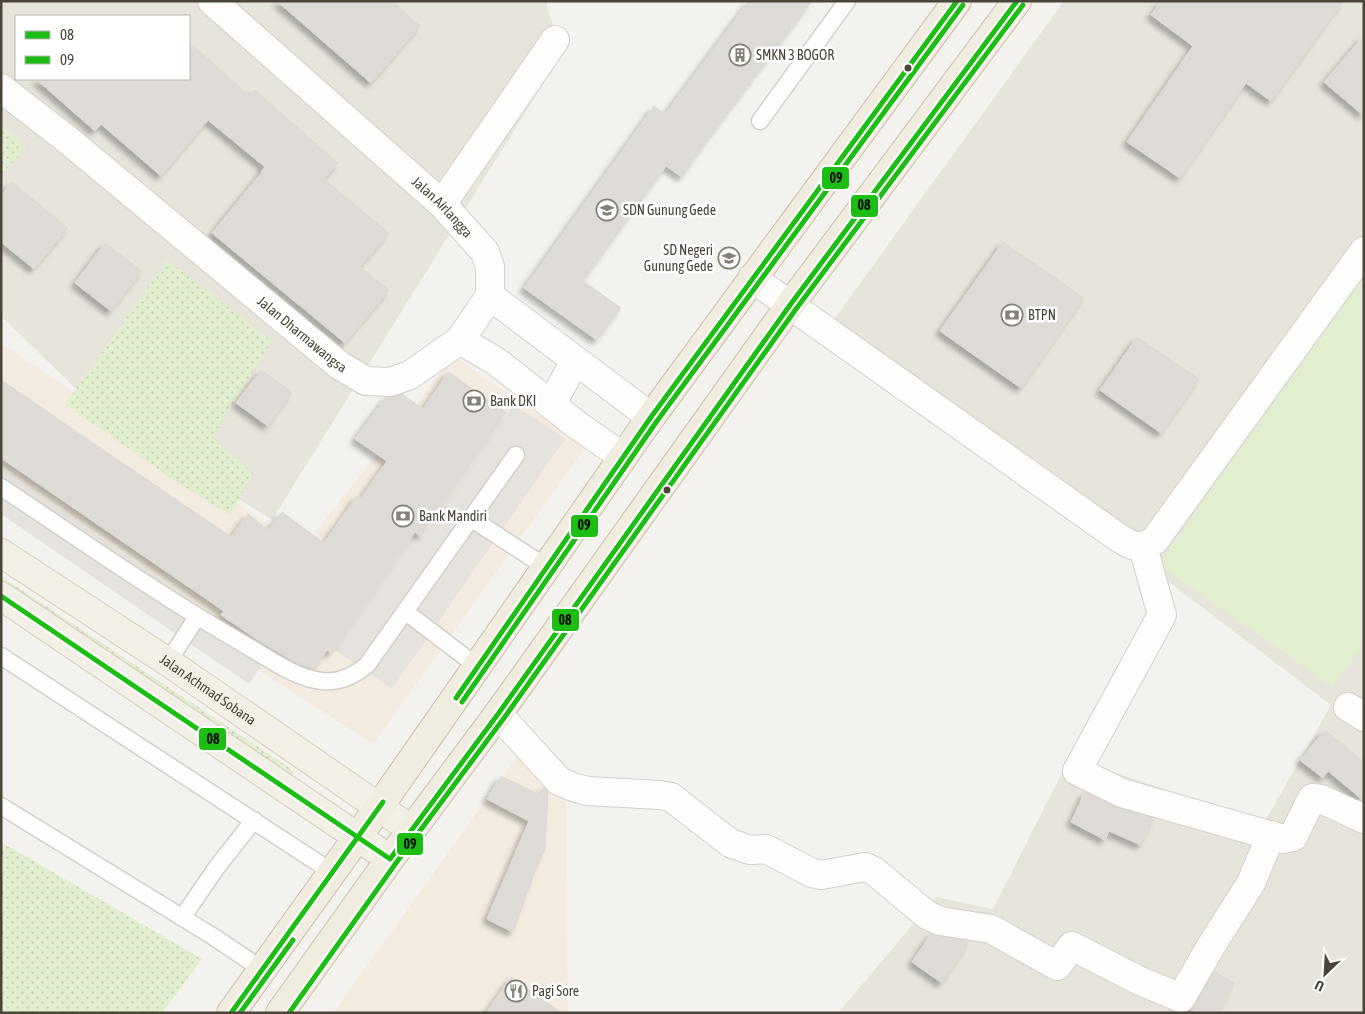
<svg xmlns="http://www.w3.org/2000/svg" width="1365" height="1014" font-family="'Asap Condensed',sans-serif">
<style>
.residential{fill:#e7e4dc;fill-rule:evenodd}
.commercial{fill:#f3ebdf}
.grass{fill:url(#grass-dots)}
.garden{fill:#e1eecf}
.parking{fill:#e6e3df}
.building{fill:#dedbd6;stroke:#dcd9d4;filter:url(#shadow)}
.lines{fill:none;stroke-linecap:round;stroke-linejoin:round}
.service-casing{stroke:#d2d0cb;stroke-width:19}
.minor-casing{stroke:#d2d0cb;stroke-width:30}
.primary-casing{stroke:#d6cebb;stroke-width:30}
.trunk-casing{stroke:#ccbfa9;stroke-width:30}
.service{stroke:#fdfdfc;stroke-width:16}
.minor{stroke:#fdfdfc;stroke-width:28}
.primary{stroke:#f2efe6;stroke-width:28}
.trunk{stroke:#f0ece0;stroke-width:28}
.bus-1-casing{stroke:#fff;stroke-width:9}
.bus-2-casing{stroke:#fff;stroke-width:9}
.bus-1{stroke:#1dbe14;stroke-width:5}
.bus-2{stroke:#1dbe14;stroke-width:5}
.bus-dot{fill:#4b4439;stroke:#fff;stroke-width:2}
.labels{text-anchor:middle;stroke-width:5;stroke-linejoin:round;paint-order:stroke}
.poi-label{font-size:14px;fill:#4b4439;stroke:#fff;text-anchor:start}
.street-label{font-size:14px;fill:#4b4439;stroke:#fff}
.line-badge{stroke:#fff;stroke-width:2}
.pale-badge-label{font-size:14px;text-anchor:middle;font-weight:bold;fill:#111}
</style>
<defs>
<pattern id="grass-dots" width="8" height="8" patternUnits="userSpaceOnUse" patternTransform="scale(1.25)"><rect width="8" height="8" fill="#e1eecf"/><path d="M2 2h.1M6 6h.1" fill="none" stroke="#c3cdb2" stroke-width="1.8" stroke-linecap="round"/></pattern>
<filter id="shadow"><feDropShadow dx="-4.5" dy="4.5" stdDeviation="2.5" flood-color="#0004"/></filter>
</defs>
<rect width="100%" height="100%" fill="#f4f2ee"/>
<g class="residential">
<path d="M1 1H547L548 12 561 44 551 71 272 520 172 457 73 386 1 316ZM16 16H189V79H16Z"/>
<polygon points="1064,1 1364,1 1364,1013 838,1013 936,897 993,909 1070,757 1264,823 1331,705 830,325"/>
</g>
<g class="commercial">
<polygon points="1,343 303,548 454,356 585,448 373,744 1,503"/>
<polygon points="524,747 566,762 568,1013 333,1013"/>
</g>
<g class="grass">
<polygon points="1,126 27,147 1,175"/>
<polygon points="167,260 272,341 212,438 253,473 230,515 175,481 65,404"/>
<polygon points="1,576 290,768 293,773 289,777 1,584"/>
<polygon points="1,842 202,959 162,1013 1,1013"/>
</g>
<polygon class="garden" points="1364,269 1364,643 1333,687 1158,565"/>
<g class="parking">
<polygon points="514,404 565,439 392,689 335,650 415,535 421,539"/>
<polygon points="1,469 269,655 249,684 1,514"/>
</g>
<g class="building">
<polygon points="277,1 392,1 420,26 371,83"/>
<polygon points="749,1 812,1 706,142 682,177 666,166 583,281 621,308 597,340 524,288 654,106 665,114"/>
<polygon points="1161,1 1343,1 1271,101 1246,83 1180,178 1127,142 1193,46 1151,15"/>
<polygon points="1364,35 1364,116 1324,82"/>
<polygon points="189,42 250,96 255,90 338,163 324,179 389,233 360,267 389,290 345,343 212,233 262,172 261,171 265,167 208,120 161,176 101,124 95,131 36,79 189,79"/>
<polygon points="12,182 68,228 34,269 1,242 1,195"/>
<polygon points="1003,242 1084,298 1021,388 940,331"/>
<polygon points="105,243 142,271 111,311 75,283"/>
<polygon points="1137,337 1199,379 1161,433 1100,390"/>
<polygon points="261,370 292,392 268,426 236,403"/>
<polygon points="448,372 506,412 420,536 415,532 331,653 327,650 314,669 297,663 261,642 221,615 224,611 1,458 1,380 231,537 248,514 268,530 282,512 324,543 357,496 361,498 387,461 355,439 368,421 386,397 402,394 423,409"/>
<polygon points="1325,730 1364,762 1364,801 1328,771 1323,778 1300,760"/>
<polygon points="501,776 540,795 544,787 548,792 545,850 538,863 513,932 487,919 529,821 487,799"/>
<polygon points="1085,792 1118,808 1154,818 1141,845 1109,831 1105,840 1071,822"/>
<polygon points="931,934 963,940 968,944 942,983 912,962"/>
<polygon points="1214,971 1234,983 1218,1013 1198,1013 1191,1010"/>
<polygon points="511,977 562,1013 486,1013"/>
</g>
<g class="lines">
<g class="service-casing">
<g id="service">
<polyline points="760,121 847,1"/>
<path d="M1 487C82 541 162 597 247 646 270 659 295 678 322 681 340 683 354 676 367 665L516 455"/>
<polyline points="472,519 546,567"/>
<polyline points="406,612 478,667"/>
<polyline points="1,656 332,872"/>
<polyline points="168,662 197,617"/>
<polyline points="1,806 214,937 263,970"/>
<polyline points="182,918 217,867 254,820"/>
</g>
</g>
<g class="minor-casing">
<g id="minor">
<path id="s1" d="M212 1 442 204 485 252 490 267V296"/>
<path id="s2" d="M1 88 69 141 339 365 366 381 390 382 410 375 460 340 490 296"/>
<polyline points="442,204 555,40"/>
<path d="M752 278 1119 538C1135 547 1138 550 1155 540L1364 251"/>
<polyline points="490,296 651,417"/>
<polyline points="460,340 497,362 577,425 623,457"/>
<polyline points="551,405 575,361"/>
<polyline points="1143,547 1162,615 1077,771 1122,793 1283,839 1293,837 1312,798 1321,799 1364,819"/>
<polyline points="1348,707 1364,717"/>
<polyline points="498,714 559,781 573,787 587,791 660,795 671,797 730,843 750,850 766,849 812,873 821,875 865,867 874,871 927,915 940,921 991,929 1057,966 1072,946 1138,980 1181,998 1211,946 1251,883 1271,835"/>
</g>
</g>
<g class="primary-casing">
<g id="primary">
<path id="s3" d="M1 553 168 662 412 830"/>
<polyline points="1,596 390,859"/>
</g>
</g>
<g class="trunk-casing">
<g id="trunk">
<polyline points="231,1013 379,807 651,417 957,1"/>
<polyline points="280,1013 390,859 498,714 790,305 1017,1"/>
</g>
</g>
<use href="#service" class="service"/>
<use href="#minor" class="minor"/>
<use href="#primary" class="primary"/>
<use href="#trunk" class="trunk"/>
<g class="bus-1-casing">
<g id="bus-1">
<polyline points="1,596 390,859 498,714 790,305 1017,1"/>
<polyline points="456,698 651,417 957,1"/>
<polyline points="231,1013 383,802"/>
</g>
</g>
<g class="bus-2-casing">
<g id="bus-2">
<polyline points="462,702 657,421 963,5"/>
<polyline points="240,1013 293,940"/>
<polyline points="289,1013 396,863 504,718 796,309 1023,5"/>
</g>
</g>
<use href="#bus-1" class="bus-1"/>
<use href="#bus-2" class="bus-2"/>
</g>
<defs>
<g id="building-ring" transform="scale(1.125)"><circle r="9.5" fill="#fff" stroke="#868178" stroke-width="1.5"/><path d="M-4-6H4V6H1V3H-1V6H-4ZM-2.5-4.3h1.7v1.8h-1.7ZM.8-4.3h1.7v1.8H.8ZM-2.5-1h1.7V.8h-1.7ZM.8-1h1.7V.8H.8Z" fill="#868178"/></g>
<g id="school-ring" transform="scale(1.125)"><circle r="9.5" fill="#fff" stroke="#868178" stroke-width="1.5"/><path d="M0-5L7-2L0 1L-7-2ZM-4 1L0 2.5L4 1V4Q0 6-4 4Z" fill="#868178"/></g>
<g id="bank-ring" transform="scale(1.125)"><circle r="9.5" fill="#fff" stroke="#868178" stroke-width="1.5"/><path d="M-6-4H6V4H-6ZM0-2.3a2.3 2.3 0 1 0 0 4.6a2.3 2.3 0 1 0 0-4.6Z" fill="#868178"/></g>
<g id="restaurant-ring" transform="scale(1.125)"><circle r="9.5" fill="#fff" stroke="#868178" stroke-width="1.5"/><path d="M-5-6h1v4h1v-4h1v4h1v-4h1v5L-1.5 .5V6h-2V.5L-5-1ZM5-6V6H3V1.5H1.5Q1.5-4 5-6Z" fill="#868178"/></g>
</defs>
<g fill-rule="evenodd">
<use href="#building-ring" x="740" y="55"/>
<use href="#school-ring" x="607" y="210"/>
<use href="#school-ring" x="729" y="258"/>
<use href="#bank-ring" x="1012" y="315"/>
<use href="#bank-ring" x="474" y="401"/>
<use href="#bank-ring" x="403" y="516"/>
<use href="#restaurant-ring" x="516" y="991"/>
</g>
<g class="bus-dot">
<circle cx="908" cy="68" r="4.5"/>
<circle cx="667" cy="490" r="4.5"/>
</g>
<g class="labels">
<g class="poi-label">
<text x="756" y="60">SMKN 3 BOGOR</text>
<text x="623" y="215">SDN Gunung Gede</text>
<text x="713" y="255" text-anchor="end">SD Negeri<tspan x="713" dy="16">Gunung Gede</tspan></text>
<text x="1028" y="320">BTPN</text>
<text x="490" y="406">Bank DKI</text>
<text x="419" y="521">Bank Mandiri</text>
<text x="532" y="996">Pagi Sore</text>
</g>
<g class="street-label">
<text dy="5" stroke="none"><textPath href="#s1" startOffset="309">Jalan Airlangga</textPath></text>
<text dy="5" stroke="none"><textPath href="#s2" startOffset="389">Jalan Dharmawangsa</textPath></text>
<text dy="5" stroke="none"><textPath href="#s3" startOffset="248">Jalan Achmad Sobana</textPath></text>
</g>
</g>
<g class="line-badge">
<rect x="821" y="166" width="29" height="24" rx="5" fill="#1dbe14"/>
<rect x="850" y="194" width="29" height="24" rx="5" fill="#1dbe14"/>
<rect x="570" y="514" width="29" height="24" rx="5" fill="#1dbe14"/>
<rect x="551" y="608" width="29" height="24" rx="5" fill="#1dbe14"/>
<rect x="198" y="727" width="29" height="24" rx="5" fill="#1dbe14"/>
<rect x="396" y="832" width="28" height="24" rx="5" fill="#1dbe14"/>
</g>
<g class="pale-badge-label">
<text x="836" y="183">09</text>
<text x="864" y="210">08</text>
<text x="584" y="530">09</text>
<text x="565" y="625">08</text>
<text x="213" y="744">08</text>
<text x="410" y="849">09</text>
</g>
<rect width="1365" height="1014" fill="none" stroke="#4b4439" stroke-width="5"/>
<rect x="15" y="15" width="175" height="65" fill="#ffffff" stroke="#b7b4b0"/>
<rect x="25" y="31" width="25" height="8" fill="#1dbe14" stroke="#b7b4b0"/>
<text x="60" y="40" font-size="15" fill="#4b4439">08</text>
<rect x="25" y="56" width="25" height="8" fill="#1dbe14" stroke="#b7b4b0"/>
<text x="60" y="65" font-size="15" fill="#4b4439">09</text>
<g transform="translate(1325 974) rotate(205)" stroke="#ffffff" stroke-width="4" paint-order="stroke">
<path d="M0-4L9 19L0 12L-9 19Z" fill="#4b4439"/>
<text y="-8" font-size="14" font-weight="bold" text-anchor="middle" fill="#4b4439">U</text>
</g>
</svg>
